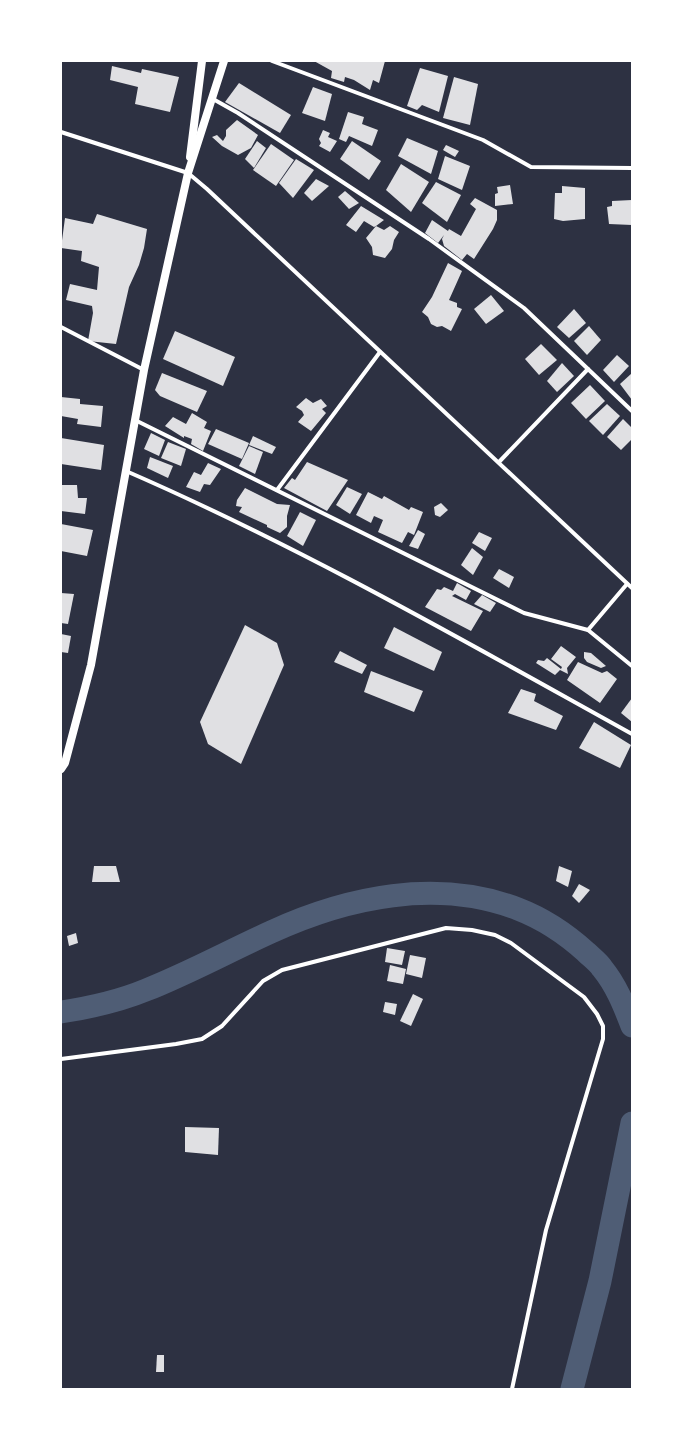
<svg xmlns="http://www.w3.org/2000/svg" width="693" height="1450" font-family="'PT Sans',sans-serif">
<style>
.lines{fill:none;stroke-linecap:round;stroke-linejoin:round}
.river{stroke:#4f5d75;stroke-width:23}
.building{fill:#e0e0e3}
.minor{stroke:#fff;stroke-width:4}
.secondary{stroke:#fff;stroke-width:8}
</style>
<rect width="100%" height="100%" fill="#2d3142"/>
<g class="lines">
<g class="river">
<path d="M61 1012C87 1008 122 1000 146 990 189 973 229 951 271 932 347 897 437 878 518 909 544 919 565 933 586 952 591 957 598 962 602 968 616 985 624 1005 632 1026"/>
<polyline points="572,1389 600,1281 632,1123"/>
</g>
</g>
<g class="building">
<polygon points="314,61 385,61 379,83 373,80 370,90 354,80 345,77 344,82 331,78 332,71"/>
<polygon points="112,66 141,73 142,69 179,77 170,112 135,104 138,87 110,80"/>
<polygon points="420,68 448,76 439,112 422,105 417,110 407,106"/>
<polygon points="454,77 478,84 470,125 443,118"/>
<polygon points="239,83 291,115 280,133 225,102"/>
<polygon points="313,87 332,94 325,121 302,113"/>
<polygon points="348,112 364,117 362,124 378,130 372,146 349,136 346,142 339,139"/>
<polygon points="237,120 258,135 251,148 238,155 222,146 212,137 217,135 223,141 226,136 226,130"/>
<polygon points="323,130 330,133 328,137 337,141 330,152 319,146 321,143 319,139"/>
<polygon points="407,138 438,151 431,174 398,156"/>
<polygon points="257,141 266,148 254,168 245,159"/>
<polygon points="352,141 381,161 369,180 340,159"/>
<polygon points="271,144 294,160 276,186 253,170"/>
<polygon points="446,145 459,151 455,157 443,150"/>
<polygon points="445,156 470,166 462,190 438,179"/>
<polygon points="296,159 314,170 293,198 279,183"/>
<polygon points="401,164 429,182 411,212 386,190"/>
<polygon points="316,179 329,186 312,201 304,193"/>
<polygon points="436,182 461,195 447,222 422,203"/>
<polygon points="510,185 513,204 495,206 495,194 498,193 497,187"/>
<polygon points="562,186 585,188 585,219 563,221 554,219 555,193 562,193"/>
<polygon points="345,191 359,203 349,209 338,197"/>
<polygon points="475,198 497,210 497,220 493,229 474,259 467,254 462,260 444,246 442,239 444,235 438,243 425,233 432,220 448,231 449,229 461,236 476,209 470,204"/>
<polygon points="632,200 632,225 609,224 607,207 612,206 612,201"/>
<polygon points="361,206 384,220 376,226 384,230 390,226 399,232 394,240 392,249 385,258 373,255 372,247 366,238 376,226 374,227 364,221 356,232 346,225"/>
<polygon points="97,214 147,229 144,248 139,265 129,287 116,344 88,341 93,313 92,306 66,300 70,284 97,290 99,267 81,261 82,251 61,248 65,218 93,224"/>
<polygon points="448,263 462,271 449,300 457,303 457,307 462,309 451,331 442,326 437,327 431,324 428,317 422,312 432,297"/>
<polygon points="491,295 504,311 486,324 474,309"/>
<polygon points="574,309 586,323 569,338 557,327"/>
<polygon points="589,326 601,340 587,355 574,341"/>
<polygon points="175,331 235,357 223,386 163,359"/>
<polygon points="541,344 557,360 539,375 525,359"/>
<polygon points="617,355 629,366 614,382 603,370"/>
<polygon points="562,363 574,376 557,392 547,381"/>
<polygon points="162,373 207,391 197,412 160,396 155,390"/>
<polygon points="632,373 632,400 620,384"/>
<polygon points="590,385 605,401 586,419 571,403"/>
<polygon points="61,397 80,399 80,404 103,406 101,427 77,424 78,419 61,416"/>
<polygon points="306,398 313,403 321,399 327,406 322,409 326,413 311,431 298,422 304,415 302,411 296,407"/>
<polygon points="607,404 620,416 603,435 589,421"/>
<polygon points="192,413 207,422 204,428 211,431 203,451 191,444 192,439 184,436 184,438 165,426 173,417 186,424"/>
<polygon points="623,419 632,428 632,439 621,450 607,437"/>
<polygon points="216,429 249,443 242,459 208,444"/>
<polygon points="151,433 165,440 159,456 144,449"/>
<polygon points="253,436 276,447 272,454 249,445"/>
<polygon points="61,438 104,445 101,470 61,464"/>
<polygon points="168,442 186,449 181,466 161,458"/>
<polygon points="249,446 263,452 255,474 239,466"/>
<polygon points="150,457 173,466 168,478 147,468"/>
<polygon points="307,462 348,480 327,511 284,488 292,478 295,480"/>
<polygon points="208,463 221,469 210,485 204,484 200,492 186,487 194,472 201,475"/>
<polygon points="61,485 77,485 78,498 87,498 85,514 61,511"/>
<polygon points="347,487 362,494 350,514 336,505"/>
<polygon points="245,488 277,504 290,505 287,516 287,527 280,533 267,527 267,525 239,512 242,507 236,506 237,500"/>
<polygon points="368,492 382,499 384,496 409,510 411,507 423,512 414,535 408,532 402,543 378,532 383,520 374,516 371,523 356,515"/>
<polygon points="441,503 448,510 440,517 435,515 434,507"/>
<polygon points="300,512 316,520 303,546 287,536"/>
<polygon points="61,524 93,530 87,556 61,551"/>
<polygon points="418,530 425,534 418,549 409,546"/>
<polygon points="479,532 492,538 485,551 472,543"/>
<polygon points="472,548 483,557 473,575 461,565"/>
<polygon points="499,569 514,577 509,588 493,578"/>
<polygon points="457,583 471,591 466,600 455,594 452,596 483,611 471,631 425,607 437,589 441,590 444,587 453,591"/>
<polygon points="61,593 74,594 68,624 61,623"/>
<polygon points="482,595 496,603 490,612 474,604"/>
<polygon points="245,625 277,643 284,665 241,764 208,744 200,722"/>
<polygon points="394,627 442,652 434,671 384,648"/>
<polygon points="61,634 71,636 68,653 61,652"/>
<polygon points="561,646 576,657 567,668 568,674 560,670 555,675 536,663 538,660 544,661 547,658 561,669 562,667 551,659"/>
<polygon points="340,651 367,665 362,674 334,662"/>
<polygon points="584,652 591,653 606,666 601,668 587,662 584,658"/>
<polygon points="578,662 602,673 607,671 617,679 600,703 567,680"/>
<polygon points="371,671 423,691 414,712 364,692"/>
<polygon points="521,689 536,694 534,701 563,716 556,730 508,713"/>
<polygon points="632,698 632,722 621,713"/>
<polygon points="594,722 631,745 620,768 579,748"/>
<polygon points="94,866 116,866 120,882 92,882"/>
<polygon points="559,866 572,871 568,887 556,881"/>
<polygon points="579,884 590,890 579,903 572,896"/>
<polygon points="76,933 78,943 69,946 67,936"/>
<polygon points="387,948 405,951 402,965 385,962"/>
<polygon points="410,955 426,958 422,978 406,974"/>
<polygon points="390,965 406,969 403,984 387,981"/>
<polygon points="413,994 423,999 411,1026 400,1021"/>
<polygon points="385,1002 397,1004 395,1015 383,1012"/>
<polygon points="185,1127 219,1128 218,1155 185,1152"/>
<polygon points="157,1355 164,1355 164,1372 156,1372"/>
</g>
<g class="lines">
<g class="minor">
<polyline points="272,61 483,140 531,167 632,168"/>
<polyline points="213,99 238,113 429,239 524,308 632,411"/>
<polyline points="61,132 188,173 207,189 632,588"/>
<polyline points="61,327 144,370"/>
<polyline points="135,420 524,613 588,630 632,666"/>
<polyline points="499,462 588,369"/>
<path d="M126 471C301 547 466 642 632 734"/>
<polyline points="277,490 380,352"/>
<polyline points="588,630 627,584"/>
<polyline points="61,1059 176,1044 202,1039 222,1026 263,981 282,970 446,928 472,930 495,935 511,943 584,997 597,1014 603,1026 603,1039 546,1230 512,1389"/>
</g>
<g class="secondary">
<polyline points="190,157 202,61"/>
<polyline points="61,769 65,763 91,665 144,370 188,173 224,61"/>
</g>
</g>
<rect width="693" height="1450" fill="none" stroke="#ffffff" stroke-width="124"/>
</svg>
